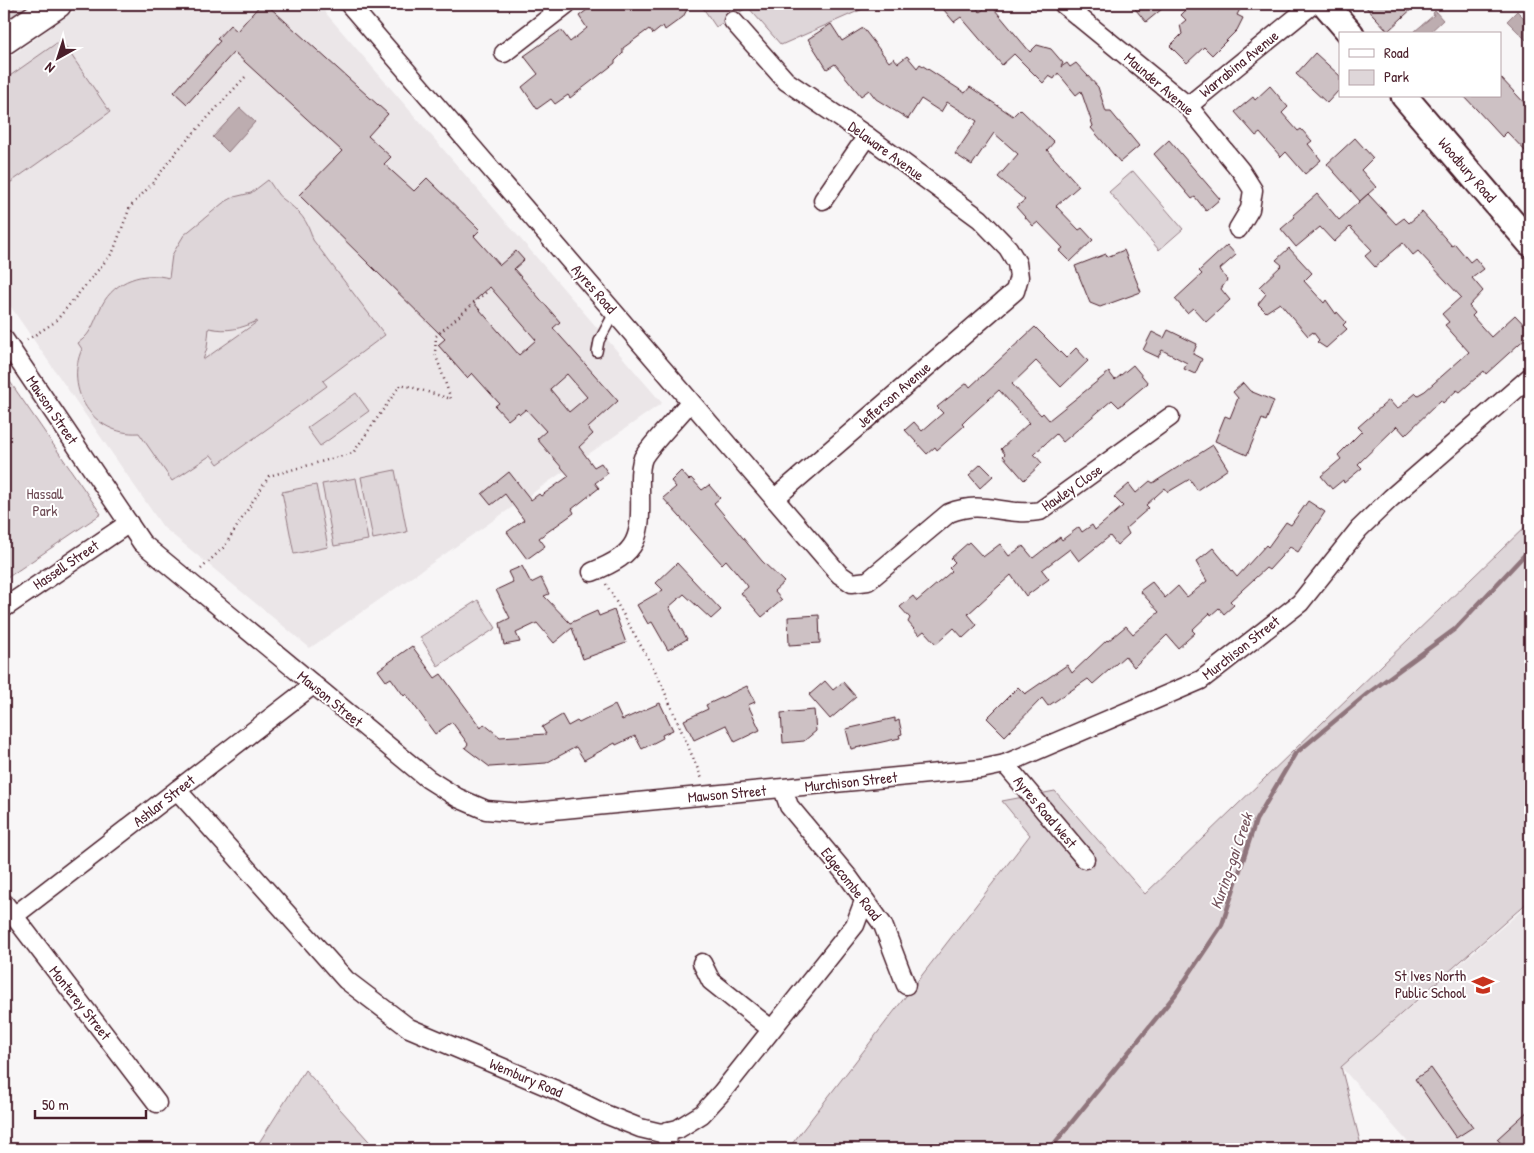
<svg xmlns="http://www.w3.org/2000/svg" width="1534" height="1153" font-family="'Patrick Hand',sans-serif">
<style>
.built{fill:#ebe6e8}
.green{fill:#ded6d9;stroke:#947a82;fill-rule:evenodd}
.water{fill:#bdadb0;stroke:#8f747b}
.lines{fill:none;stroke-linecap:round;stroke-linejoin:round}
.stream{stroke:#8f747b;stroke-width:4.5}
.building{fill:#cdc1c4;stroke:#4a1f2b;fill-rule:evenodd}
.lane-casing{stroke:#4a1f2b;stroke-width:12}
.street-casing{stroke:#4a1f2b;stroke-width:21}
.secondary-casing{stroke:#4a1f2b;stroke-width:29}
.highway-casing{stroke:#4a1f2b;stroke-width:31}
.path{stroke:#4a1f2b;stroke-width:2.5;stroke-dasharray:1 4;stroke-linecap:butt}
.lane{stroke:#fff;stroke-width:9}
.street{stroke:#fff;stroke-width:18}
.secondary{stroke:#fff;stroke-width:25}
.highway{stroke:#fff;stroke-width:28}
.labels{text-anchor:middle;stroke-width:4;stroke-linejoin:round;paint-order:stroke}
.street-label{font-size:15px;fill:#4a1f2b;stroke:#fff}
.park-label{font-size:15px;fill:#6f4d56;stroke:#fff}
.poi-label{font-size:15px;fill:#4a1f2b;stroke:#fff;text-anchor:end}
.water-label{font-size:16px;font-style:italic;fill:#72515a;stroke:#fff}
</style>
<rect width="100%" height="100%" fill="#f8f6f7"/>
<filter id="ink" filterUnits="userSpaceOnUse"><feTurbulence type="fractalNoise" baseFrequency=".02" numOctaves="2"/><feDisplacementMap in="SourceGraphic" scale="10" xChannelSelector="R" yChannelSelector="G"/><feConvolveMatrix kernelMatrix="1 2 1 2 8 2 1 2 1" color-interpolation-filters="sRGB"/></filter>
<g filter="url(#ink)">
<g class="built">
<polygon points="84,4 318,4 662,403 310,648 163,527 4,297 4,61"/>
<polygon points="1530,903 1530,1149 1414,1149 1341,1067"/>
</g>
<g class="green">
<polygon points="21,4 36,4 4,26 4,15"/>
<polygon points="702,4 874,4 781,45 748,7 716,27 701,5"/>
<polygon points="61,40 110,112 4,187 4,80"/>
<polygon points="1133,171 1183,229 1159,250 1109,192"/>
<path d="M268 180C273 186 277 195 283 199 299 211 308 220 313 240L385 335 323 381 327 386 218 464 211 455 172 481 139 433C93 436 64 390 82 349L78 343C93 333 94 320 102 305 115 280 144 271 169 278L172 255 184 235 223 203 234 197 251 193ZM257 321V322L203 360 207 348 209 328C228 332 240 329 257 321Z"/>
<polygon points="4,373 101,514 4,580"/>
<polygon points="356,393 369,411 320,446 307,428"/>
<polygon points="395,470 407,532 373,539 361,477"/>
<polygon points="356,478 368,540 334,546 322,484"/>
<polygon points="316,485 328,547 294,554 282,492"/>
<polygon points="1530,522 1530,900 1341,1067 1362,1149 788,1149 1030,835 1002,801 1055,791 1145,894"/>
<polygon points="478,600 496,628 438,666 420,637"/>
<polygon points="305,1070 376,1149 255,1149"/>
</g>
<g class="water">
<polygon points="1435,11 1443,20 1428,34 1418,34 1415,31 1434,15 1433,13"/>
<polygon points="1517,11 1530,24 1530,36 1526,40 1507,21"/>
<polygon points="240,108 255,122 228,152 213,137"/>
</g>
<g class="lines">
<polyline class="stream" points="1050,1149 1175,995 1222,925 1256,820 1295,754 1367,694 1455,629 1530,549"/>
</g>
<g class="building">
<path d="M261 4H266L388 114 368 136 391 157 384 164 414 191 427 178 480 230 474 236 500 265 516 251 524 260 514 269 560 322 553 328 618 401 588 428 593 434 579 447 594 467 601 463 608 473 595 483 599 488 572 509 574 513 539 538 545 546 527 559 507 532 524 520 505 494 491 505 482 494 509 472 531 500 539 494 541 496 569 476 537 439 546 431 526 409 520 414 518 412 508 420 495 406 499 403 472 373 467 378 438 345 445 339 299 195 342 151 234 52 187 104 174 92 220 41 217 39 230 25 237 31ZM490 287 536 340 519 355 473 302ZM567 374 587 397 569 412 550 389Z"/>
<polygon points="595,4 690,4 683,17 665,30 663,26 653,34 649,29 623,48 623,53 615,61 615,63 570,98 568,95 555,104 551,99 537,109 522,87 538,74 524,56 561,30 570,42 587,28 579,16"/>
<polygon points="939,4 976,4 974,5 980,12 990,4 1030,52 1037,45 1051,49 1063,63 1061,67 1067,63 1070,67 1076,63 1098,87 1106,112 1111,112 1139,146 1120,162 1091,128 1093,126 1081,91 1076,95 1058,73 1054,79 1049,76 1043,83 1014,54 1002,65 961,17 954,22"/>
<polygon points="1131,4 1168,4 1146,22"/>
<polygon points="1192,4 1234,4 1241,7 1237,15 1243,18 1237,30 1212,55 1204,47 1187,63 1170,46 1182,34 1180,25 1186,20 1181,15"/>
<polygon points="1363,4 1417,4 1388,31"/>
<polygon points="831,24 842,41 863,28 889,62 894,58 898,63 907,56 917,68 920,64 965,93 970,87 1013,116 1020,109 1054,142 1047,150 1079,186 1056,206 1079,230 1082,228 1093,240 1070,262 1059,251 1063,248 1038,222 1033,226 1016,207 1025,200 998,177 1018,154 994,133 972,165 955,154 977,121 947,102 941,112 921,99 908,119 876,99 869,90 861,96 835,64 827,69 808,39"/>
<polygon points="1315,53 1340,76 1340,89 1327,103 1296,74"/>
<polygon points="1500,77 1530,109 1530,156 1507,132 1502,137 1464,96 1500,96"/>
<polygon points="1270,86 1288,107 1282,113 1298,131 1301,129 1312,141 1308,144 1321,160 1305,174 1286,152 1281,157 1260,133 1256,136 1235,112 1253,97 1255,100"/>
<polygon points="1355,138 1373,158 1361,170 1376,187 1360,201 1327,164"/>
<polygon points="1169,140 1220,199 1206,211 1195,197 1192,199 1154,154"/>
<polygon points="1317,194 1339,220 1368,194 1396,224 1404,218 1409,223 1422,212 1452,246 1455,244 1470,262 1475,258 1484,269 1472,278 1483,291 1469,306 1475,313 1472,316 1491,337 1515,315 1530,331 1530,334 1486,374 1484,371 1460,392 1457,390 1443,403 1441,400 1405,435 1397,426 1358,464 1362,468 1344,483 1343,480 1332,489 1321,476 1341,459 1338,455 1362,431 1358,427 1389,400 1397,409 1416,393 1418,395 1425,391 1469,352 1445,325 1449,322 1442,314 1461,297 1418,251 1413,255 1403,243 1375,267 1365,256 1372,250 1350,227 1334,242 1320,227 1296,247 1281,229 1295,217 1293,215"/>
<polygon points="1227,245 1236,255 1220,269 1227,280 1221,289 1230,300 1206,322 1193,308 1187,313 1175,299 1202,274 1199,271"/>
<polygon points="1289,248 1312,273 1304,281 1324,303 1326,300 1336,314 1337,312 1346,322 1343,325 1347,329 1326,348 1317,342 1319,340 1313,332 1308,336 1280,303 1266,312 1258,304 1266,294 1259,287 1282,265 1276,260"/>
<polygon points="1124,250 1141,292 1100,307 1090,303 1075,266 1106,254 1107,257"/>
<polygon points="1035,327 1066,358 1076,348 1088,361 1061,387 1036,361 1012,384 1041,415 1043,413 1049,420 1109,372 1115,380 1133,365 1148,383 1119,407 1112,400 1063,442 1056,434 1034,454 1042,463 1024,480 1003,456 1005,454 1001,449 1029,423 999,390 968,418 962,424 964,426 937,450 935,447 927,454 905,430 914,422 922,431 943,413 937,407 967,383 970,387"/>
<polygon points="1168,330 1197,344 1193,354 1202,359 1195,374 1184,369 1187,363 1162,350 1158,357 1143,350 1152,332 1164,338"/>
<polygon points="1243,383 1250,391 1274,401 1266,421 1262,419 1247,455 1215,441 1225,416 1230,418 1238,398 1233,392"/>
<polygon points="1213,445 1228,469 1197,490 1190,479 1168,492 1165,488 1146,505 1149,508 1126,528 1129,534 1117,545 1110,536 1079,561 1070,549 1042,570 1049,579 1026,596 1011,575 968,614 977,625 963,638 954,628 936,644 924,631 919,635 908,622 910,618 900,607 913,596 917,601 952,571 949,568 955,562 951,558 969,542 983,557 1000,544 1009,556 1023,546 1033,558 1060,537 1062,540 1079,527 1082,532 1092,525 1095,530 1123,506 1114,497 1129,484 1136,493 1150,481 1153,483"/>
<polygon points="981,464 993,476 980,488 969,475"/>
<polygon points="681,471 689,480 691,478 702,490 709,485 720,498 714,503 762,561 784,582 774,591 782,600 762,617 741,593 748,587 747,585 726,560 722,564 663,498 676,487 671,481"/>
<polygon points="1308,501 1325,512 1298,552 1290,547 1269,570 1266,568 1230,601 1234,605 1224,614 1219,608 1211,615 1210,613 1192,630 1195,633 1178,648 1167,635 1134,667 1125,656 1093,684 1088,679 1048,706 1042,698 1005,736 987,718 1018,687 1025,694 1067,665 1072,673 1107,640 1108,641 1126,626 1133,634 1159,612 1140,591 1152,582 1165,598 1178,586 1187,597 1207,581 1196,562 1213,548 1237,577 1266,545 1268,547 1286,522 1291,525"/>
<polygon points="677,563 721,610 711,619 684,594 669,607 687,639 668,650 652,622 648,624 637,605 663,590 656,583"/>
<polygon points="522,566 531,583 541,578 549,594 544,596 570,623 597,611 599,616 614,610 626,643 583,659 572,628 554,643 537,623 516,633 520,642 504,645 500,623 510,618 496,590 513,582 508,572"/>
<polygon points="819,615 820,643 789,645 788,617"/>
<polygon points="412,646 435,678 441,674 481,728 484,724 500,737 546,734 542,727 562,715 568,726 577,721 579,723 615,705 622,720 660,703 673,730 662,735 663,738 642,749 635,736 616,745 615,743 584,760 576,747 546,763 490,767 465,748 468,744 452,722 435,734 406,694 404,696 391,678 386,681 378,670"/>
<polygon points="825,681 833,690 843,682 856,697 830,719 809,695"/>
<polygon points="747,686 755,702 748,705 760,730 735,742 726,725 694,740 684,720 708,709 706,705"/>
<polygon points="814,710 816,731 804,741 783,743 781,713"/>
<polygon points="895,718 895,722 899,720 902,734 899,735 900,738 851,749 846,729"/>
<polygon points="1431,1068 1473,1127 1456,1138 1415,1079"/>
<polygon points="1530,1109 1530,1149 1506,1149 1497,1139"/>
</g>
<g class="lines">
<g class="lane-casing">
<polyline id="lane" points="597,352 599,341 614,313"/>
</g>
<g class="street-casing">
<g id="street">
<path d="M349 4 839 574 852 583 868 581 949 513C984 499 1005 517 1040 511L1170 417"/>
<polyline points="1063,4 1188,106 1241,171 1253,190 1250,209 1238,229"/>
<polyline points="733,21 786,81 867,136 980,219 1008,248 1017,263 1019,277 1015,291 774,499"/>
<polyline points="504,53 567,4"/>
<polyline points="1188,106 1313,4"/>
<polyline points="823,200 867,136"/>
<polyline points="4,339 142,543 428,779 458,798 486,810 522,813 981,769 1005,764 1201,680 1300,603 1359,529 1391,498 1530,377"/>
<path d="M592 572C640 553 641 538 640 489 640 479 639 468 643 458 649 446 680 415 690 402"/>
<polyline points="4,608 129,523"/>
<polyline points="1005,764 1085,859"/>
<polyline points="783,789 789,806 849,878 883,925 906,985"/>
<polyline points="177,790 346,980 409,1028 558,1091 605,1114 640,1128 661,1133 678,1129 702,1114 722,1092 855,925 864,901"/>
<polyline points="4,903 157,1103"/>
<polyline points="14,916 313,685"/>
<polyline points="702,963 711,981 771,1029"/>
<polyline points="667,1149 668,1131"/>
</g>
</g>
<g class="secondary-casing">
<g id="secondary">
<polyline points="1325,4 1351,34"/>
<polyline points="1404,96 1530,243"/>
</g>
</g>
<g class="highway-casing">
<polyline id="highway" points="4,40 57,4"/>
</g>
<g class="path">
<polyline points="27,340 55,322 113,252 130,207 151,185 177,151 246,76"/>
<polyline points="201,569 224,547 269,476 353,453 401,384 451,399 435,353 436,336 489,290"/>
<polyline points="606,584 657,674 703,781"/>
</g>
<use href="#lane" class="lane"/>
<use href="#street" class="street"/>
<use href="#secondary" class="secondary"/>
<use href="#highway" class="highway"/>
</g>
</g>
<defs>
<g id="school-bare" transform="scale(1.725)"><path d="M0-5L7-2L0 1L-7-2ZM-4 1L0 2.5L4 1V4Q0 6-4 4Z" fill="#c8321e" stroke="#fff" stroke-width="2.5" paint-order="stroke"/></g>
</defs>
<g fill-rule="evenodd">
<use href="#school-bare" x="1483" y="985"/>
</g>
<g class="labels">
<g class="street-label">
<text transform="translate(1239 64) rotate(-39)" y="5">Warrabina Avenue</text>
<text transform="translate(1159 84) rotate(41)" y="5">Maunder Avenue</text>
<text transform="translate(886 151) rotate(36)" y="5">Delaware Avenue</text>
<text transform="translate(1467 170) rotate(49)" y="5">Woodbury Road</text>
<text transform="translate(594 289) rotate(49)" y="5">Ayres Road</text>
<text transform="translate(894 395) rotate(-41)" y="5">Jefferson Avenue</text>
<text transform="translate(52 410) rotate(56)" y="5">Mawson Street</text>
<text transform="translate(1072 488) rotate(-35)" y="5">Hawley Close</text>
<text transform="translate(66 565) rotate(-34)" y="5">Hassell Street</text>
<text transform="translate(1241 648) rotate(-38)" y="5">Murchison Street</text>
<text transform="translate(330 699) rotate(39)" y="5">Mawson Street</text>
<text transform="translate(851 782) rotate(-6)" y="5">Murchison Street</text>
<text transform="translate(727 794) rotate(-5)" y="5">Mawson Street</text>
<text transform="translate(164 801) rotate(-38)" y="5">Ashlar Street</text>
<text transform="translate(1045 812) rotate(50)" y="5">Ayres Road West</text>
<text transform="translate(851 884) rotate(52)" y="5">Edgecombe Road</text>
<text transform="translate(80 1003) rotate(52)" y="5">Monterey Street</text>
<text transform="translate(526 1078) rotate(23)" y="5">Wembury Road</text>
</g>
<g class="park-label">
<text x="45" y="499">Hassall<tspan x="45" dy="17">Park</tspan></text>
</g>
<g class="poi-label">
<text x="1466" y="981">St Ives North<tspan x="1466" dy="17">Public School</tspan></text>
</g>
<g class="water-label">
<text transform="translate(1231 861) rotate(-71)" y="6">Kuring-gai Creek</text>
</g>
</g>
<rect width="1534" height="1153" fill="none" stroke="#fff" stroke-width="20"/>
<rect x="10" y="10" width="1514" height="1133" fill="none" stroke="#4a1f2b" stroke-width="2" filter="url(#ink)"/>
<rect x="1339" y="32" width="162" height="65" fill="#ffffff" stroke="#b7a5aa"/>
<rect x="1349" y="49" width="25" height="8" fill="#ffffff" stroke="#b7a5aa"/>
<text x="1384" y="58" font-size="15" fill="#4a1f2b">Road</text>
<rect x="1349" y="70" width="25" height="15" fill="#ded6d9" stroke="#b7a5aa"/>
<text x="1384" y="82" font-size="15" fill="#4a1f2b">Park</text>
<g transform="translate(58 58) rotate(219)" stroke="#ffffff" stroke-width="4" paint-order="stroke">
<path d="M0-4L9 19L0 12L-9 19Z" fill="#4a1f2b"/>
<text y="-8" font-size="14" font-weight="bold" text-anchor="middle" fill="#4a1f2b">N</text>
</g>
<path d="M35 1110v8h111v-8" fill="none" stroke="#4a1f2b" stroke-width="2.5"/>
<text x="42" y="1110" font-size="15" fill="#4a1f2b" stroke="#ffffff" stroke-width="4" paint-order="stroke">50 m</text>
</svg>
